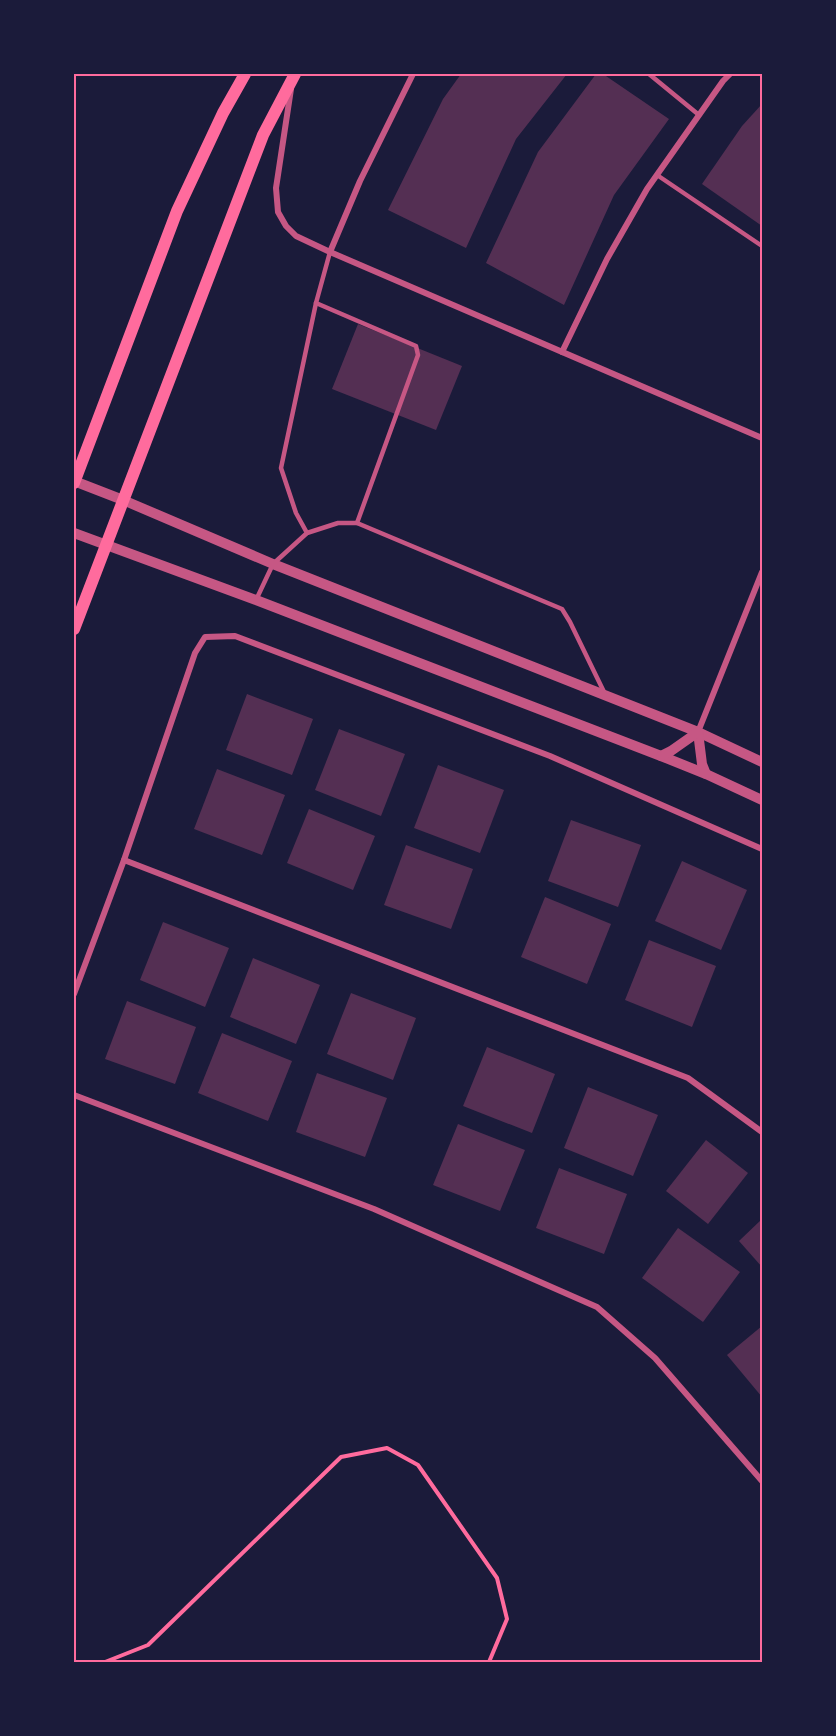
<svg xmlns="http://www.w3.org/2000/svg" width="836" height="1736" font-family="'PT Serif',serif">
<style>
.building{fill:#542f53}
.lines{fill:none;stroke-linecap:round;stroke-linejoin:round}
.path{stroke:#ff6b9d;stroke-width:4}
.service{stroke:#c65784;stroke-width:4.5}
.minor{stroke:#c65784;stroke-width:6}
.tertiary{stroke:#c65784;stroke-width:10}
.secondary{stroke:#ff6b9d;stroke-width:12}
.neatline{fill:none;stroke:#ff6b9d;stroke-width:2}
</style>
<rect width="100%" height="100%" fill="#1b1b3a"/>
<g class="building">
<polygon points="461,74 567,74 516,139 466,248 388,210 443,99"/>
<polygon points="596,74 603,74 669,119 614,195 564,305 486,263 538,152"/>
<polygon points="762,104 762,226 702,184 742,126"/>
<polygon points="358,324 462,366 436,430 332,389"/>
<polygon points="247,694 313,719 292,775 226,750"/>
<polygon points="339,729 405,754 381,816 315,790"/>
<polygon points="438,765 504,790 480,853 414,828"/>
<polygon points="217,769 285,795 262,855 194,829"/>
<polygon points="309,809 375,836 353,890 287,863"/>
<polygon points="571,820 641,845 618,907 548,881"/>
<polygon points="406,845 473,869 451,929 384,905"/>
<polygon points="682,861 747,890 721,950 655,921"/>
<polygon points="545,897 611,924 587,984 521,957"/>
<polygon points="163,922 229,948 205,1007 140,980"/>
<polygon points="649,940 716,966 692,1027 625,1000"/>
<polygon points="253,958 320,985 296,1044 230,1017"/>
<polygon points="351,993 416,1018 393,1080 327,1054"/>
<polygon points="127,1001 196,1027 175,1084 105,1059"/>
<polygon points="222,1033 292,1061 268,1121 198,1093"/>
<polygon points="487,1047 555,1074 532,1133 463,1106"/>
<polygon points="317,1073 387,1098 365,1157 296,1132"/>
<polygon points="588,1087 658,1115 633,1176 564,1148"/>
<polygon points="458,1124 525,1150 500,1211 433,1185"/>
<polygon points="706,1140 748,1173 708,1224 666,1191"/>
<polygon points="559,1168 627,1194 604,1254 536,1228"/>
<polygon points="762,1219 762,1267 739,1241"/>
<polygon points="678,1228 740,1272 703,1322 642,1278"/>
<polygon points="762,1326 762,1397 727,1355"/>
</g>
<g class="lines">
<polyline class="path" points="105,1662 148,1645 341,1457 387,1448 418,1465 497,1578 507,1619 489,1662"/>
<g class="service">
<polyline points="649,74 699,115"/>
<polyline points="657,175 762,246"/>
<polyline points="316,303 416,346 418,355 357,523"/>
<polyline points="307,533 296,513 281,468 316,303 330,252"/>
<polyline points="256,600 273,564 307,533 338,523 357,523 562,609 570,622 604,692"/>
</g>
<g class="minor">
<polyline points="291,89 276,188 278,212 286,226 296,236 330,252 762,438"/>
<polyline points="330,252 360,181 413,74"/>
<polyline points="562,352 607,259 647,189 723,81 730,74"/>
<polyline points="698,732 762,572"/>
<polyline points="124,860 688,1078 762,1132"/>
<polyline points="74,994 124,860 195,653 205,637 235,636 550,756 762,849"/>
<polyline points="74,1095 374,1209 597,1307 655,1358 762,1481"/>
</g>
<g class="tertiary">
<polyline points="74,481 123,500 273,564 698,732 762,762"/>
<polyline points="74,533 256,600 661,756 706,774 762,800"/>
<polyline points="698,732 702,764 706,774"/>
<polyline points="661,756 671,751 698,732"/>
</g>
<g class="secondary">
<polyline points="74,483 177,211 223,113 245,74"/>
<polyline points="74,629 263,135 295,74"/>
</g>
</g>
<rect width="836" height="1736" fill="none" stroke="#1b1b3a" stroke-width="150"/>
<rect x="75" y="75" width="686" height="1586" class="neatline"/>
</svg>
